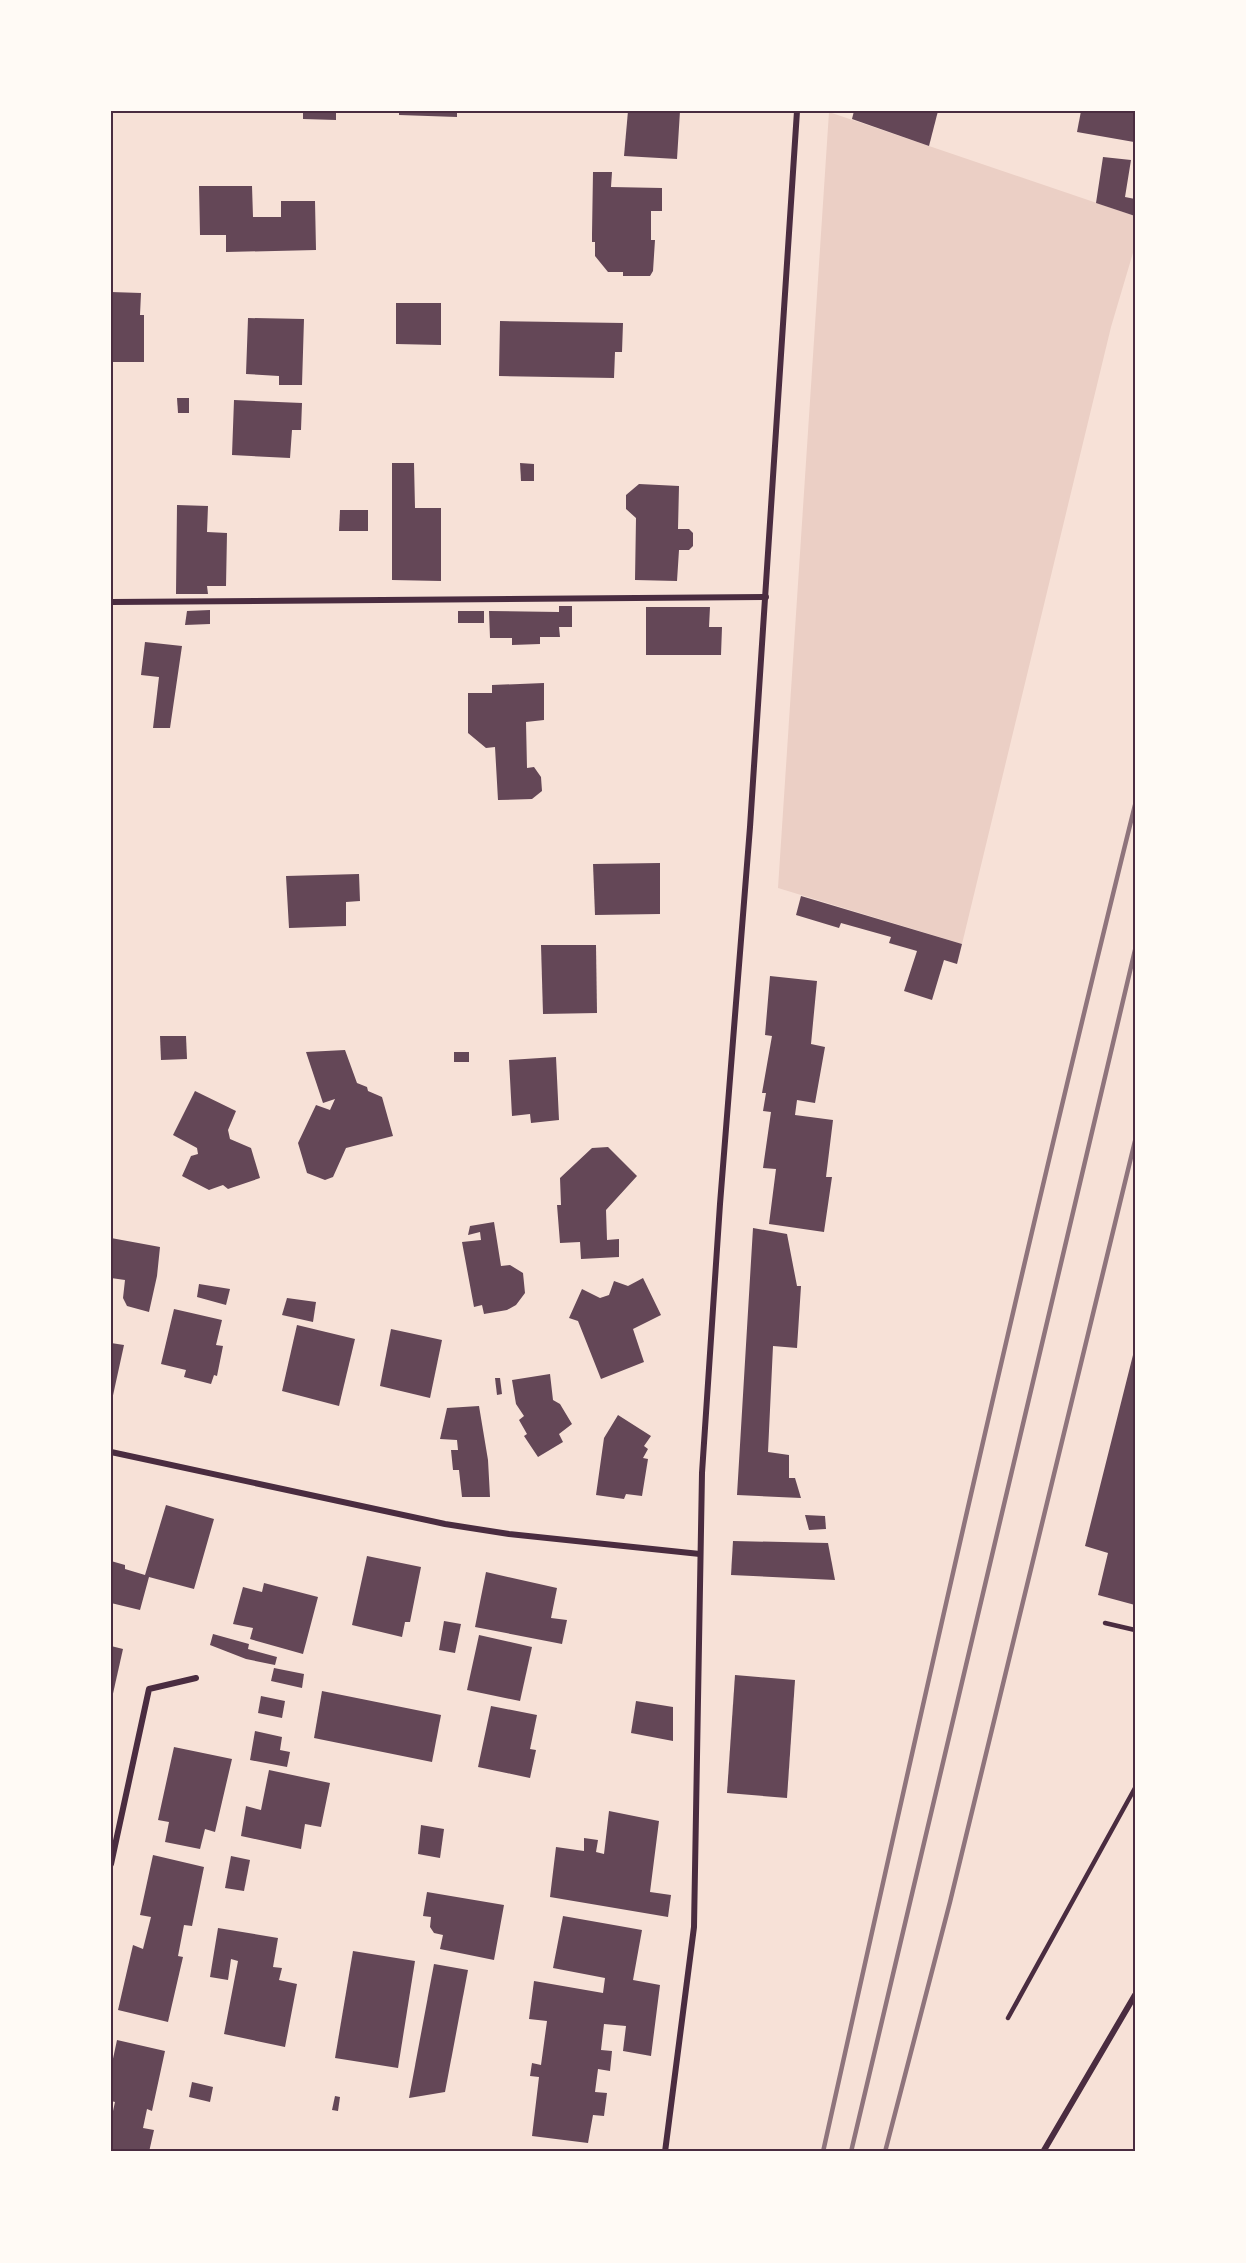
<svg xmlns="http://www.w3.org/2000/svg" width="1246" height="2263" font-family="Helvetica,sans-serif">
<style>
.green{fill:#ebcfc5}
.building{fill:#644757}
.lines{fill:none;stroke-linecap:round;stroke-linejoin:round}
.service{stroke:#4a2c40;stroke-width:4.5}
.minor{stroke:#4a2c40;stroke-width:6}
.rail{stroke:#8f747c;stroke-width:4.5}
.neatline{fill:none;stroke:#4a2c40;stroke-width:2}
</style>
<rect width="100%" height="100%" fill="#f7e1d7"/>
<polygon class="green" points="829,112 1135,216 1135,246 1111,327 962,944 778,888"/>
<g class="building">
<polygon points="303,111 336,111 336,120 303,119"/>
<polygon points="399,111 457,111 457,117 399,115"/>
<polygon points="628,111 680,111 677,159 624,156"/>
<polygon points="854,111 938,111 929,146 852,119"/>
<polygon points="1081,111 1135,111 1134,142 1077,132"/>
<polygon points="1103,157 1131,160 1125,197 1135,199 1135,216 1096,203"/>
<polygon points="593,172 612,172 611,187 662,188 662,211 651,211 651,240 655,240 653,271 650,276 623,276 623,272 608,272 595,256 595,242 592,242 592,234"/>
<polygon points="199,186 252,186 253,217 281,217 281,201 315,201 316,250 226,252 226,235 200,235"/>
<polygon points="111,292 141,293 140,315 144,315 144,362 111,362"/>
<polygon points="396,303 441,303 441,345 396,344"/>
<polygon points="248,318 304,319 302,385 279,385 279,376 246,374"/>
<polygon points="500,321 623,323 622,352 615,352 614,378 499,376"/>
<polygon points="177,398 189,398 189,413 178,413"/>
<polygon points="234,400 302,403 301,430 292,430 290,458 232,455"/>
<polygon points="392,463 414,463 415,508 441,508 441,581 392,580"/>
<polygon points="520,463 534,464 534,481 521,481"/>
<polygon points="639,484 679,486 678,529 689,529 693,533 693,546 689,550 679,550 677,581 635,580 636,518 626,509 626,495"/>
<polygon points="177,505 208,506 207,532 227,533 226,586 207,586 208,594 176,594"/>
<polygon points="340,510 368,510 368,531 339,531"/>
<polygon points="559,606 572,606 572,627 559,627 560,637 540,637 540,644 512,645 512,638 490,638 489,611 559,612"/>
<polygon points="646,607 710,607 709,627 722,627 721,655 646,655"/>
<polygon points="210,610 210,624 185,625 187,611"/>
<rect x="458" y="611" width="26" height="12"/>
<polygon points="145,642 182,646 170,728 153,728 159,677 141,675"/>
<polygon points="544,683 544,720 526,722 527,768 534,767 541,777 542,791 532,799 498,800 495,747 486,748 468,733 468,693 492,693 492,685"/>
<polygon points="660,863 660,914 595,915 593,864"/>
<polygon points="359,874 360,901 346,902 346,926 289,928 286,876"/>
<polygon points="801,896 962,944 957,964 944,960 932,1000 904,991 917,951 889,943 891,937 841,923 839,928 796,915"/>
<polygon points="541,945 596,945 597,1013 543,1014"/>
<polygon points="770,976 817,981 811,1044 825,1047 815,1103 797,1100 795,1115 833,1120 826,1177 832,1177 824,1232 769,1224 776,1169 763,1168 771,1112 763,1111 766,1093 762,1093 772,1036 765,1035"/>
<polygon points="160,1036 186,1036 187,1059 161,1060"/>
<polygon points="345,1050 357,1083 367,1087 368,1091 382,1097 393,1136 346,1148 333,1177 325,1180 307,1173 298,1143 316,1105 330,1110 335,1099 323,1103 306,1052"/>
<rect x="454" y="1052" width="15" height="10"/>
<polygon points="556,1057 559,1120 531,1123 530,1114 512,1116 509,1060"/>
<polygon points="195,1091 236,1111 228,1130 230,1139 251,1148 260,1178 228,1189 223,1185 209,1190 182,1176 191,1156 198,1154 197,1148 173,1135"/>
<polygon points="608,1147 637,1176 606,1210 607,1240 619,1239 619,1257 581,1259 580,1242 560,1243 557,1205 561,1205 560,1178 592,1148"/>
<polygon points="494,1222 501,1266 510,1265 523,1273 525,1293 516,1305 507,1310 484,1314 482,1305 474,1307 462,1242 481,1240 480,1232 468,1235 470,1226"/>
<polygon points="753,1228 787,1234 797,1286 801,1286 797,1348 773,1346 768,1452 789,1455 789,1478 795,1478 801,1498 737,1495"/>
<polygon points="111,1238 160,1247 157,1276 149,1312 127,1306 123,1298 125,1280 111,1278"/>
<polygon points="643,1278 661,1315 633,1329 644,1362 601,1379 578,1321 569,1318 582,1289 600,1298 609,1295 614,1281 628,1286"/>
<polygon points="199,1284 230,1289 226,1305 197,1297"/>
<polygon points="287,1298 316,1302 313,1322 282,1315"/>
<polygon points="174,1309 222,1320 216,1345 223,1346 217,1376 214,1375 211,1384 184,1377 186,1370 161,1364"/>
<polygon points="297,1325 355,1339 339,1406 282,1391"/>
<polygon points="391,1329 442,1340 430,1398 380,1386"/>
<polygon points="111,1343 124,1345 112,1400 111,1400"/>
<polygon points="1134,1351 1135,1352 1135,1605 1098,1595 1108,1553 1085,1546"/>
<polygon points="550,1374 553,1400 560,1404 572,1424 559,1434 563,1442 538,1457 524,1436 527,1434 519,1420 524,1416 516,1404 512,1380"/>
<polygon points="495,1378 500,1378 502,1394 497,1395"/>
<polygon points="479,1406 488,1460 490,1497 462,1497 459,1470 453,1470 451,1450 458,1450 457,1440 440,1439 447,1408"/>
<polygon points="618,1415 651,1436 644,1446 648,1449 643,1458 648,1459 642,1496 626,1494 624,1499 596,1495 604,1438"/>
<polygon points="166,1505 214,1519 194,1589 149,1577 140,1610 111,1603 111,1561 125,1565 125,1569 145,1575"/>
<polygon points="805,1515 825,1516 826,1529 809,1530"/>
<polygon points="733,1541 828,1543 835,1580 731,1575"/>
<polygon points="367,1556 421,1567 410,1622 405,1622 402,1637 352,1625"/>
<polygon points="486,1572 557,1588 551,1618 567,1620 562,1644 475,1627"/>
<polygon points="264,1583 318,1597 303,1654 250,1639 253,1628 233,1624 243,1587 262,1592"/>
<polygon points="444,1621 461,1624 455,1653 439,1650"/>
<polygon points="213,1634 249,1644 248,1649 277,1657 275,1665 246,1659 210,1645"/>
<polygon points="479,1635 532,1647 520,1701 467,1690"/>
<polygon points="111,1646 123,1649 112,1698 111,1698"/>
<polygon points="274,1668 304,1674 302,1688 271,1681"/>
<polygon points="735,1675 795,1680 787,1798 727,1793"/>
<polygon points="322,1691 441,1715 432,1762 314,1738"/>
<polygon points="261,1696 285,1701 282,1718 258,1713"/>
<polygon points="636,1701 673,1707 673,1741 631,1733"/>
<polygon points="491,1706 537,1715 530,1749 536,1750 530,1778 478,1767"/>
<polygon points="255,1731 282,1737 280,1750 290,1752 287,1767 250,1760"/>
<polygon points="174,1747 232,1759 215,1832 205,1829 200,1849 165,1842 169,1822 158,1820"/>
<polygon points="269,1770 330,1783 321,1827 305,1824 301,1849 241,1836 246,1806 261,1810"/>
<polygon points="609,1811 659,1821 650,1892 671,1895 668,1917 550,1897 556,1847 584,1851 584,1838 598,1840 596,1852 604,1854"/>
<polygon points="421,1825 444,1829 440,1858 418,1854"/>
<polygon points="153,1855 204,1867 192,1926 184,1925 178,1956 183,1957 168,2022 118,2010 133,1945 143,1949 151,1917 140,1915"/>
<polygon points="231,1856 250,1860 244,1891 225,1888"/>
<polygon points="427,1892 504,1905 494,1960 440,1949 443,1935 434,1933 430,1927 431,1917 423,1916"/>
<polygon points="563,1916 642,1930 633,1980 660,1985 651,2056 623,2051 626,2026 604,2024 601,2050 612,2051 610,2071 598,2069 595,2092 607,2093 604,2116 593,2115 588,2143 532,2136 539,2077 530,2076 532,2063 541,2065 547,2021 529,2019 534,1981 603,1993 605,1978 553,1968"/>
<polygon points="218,1928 278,1938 273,1967 282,1968 279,1980 297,1984 285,2047 224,2034 238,1961 231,1959 228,1980 210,1977"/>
<polygon points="353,1951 415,1961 398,2068 335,2058"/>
<polygon points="434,1964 468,1970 445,2092 409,2098"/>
<polygon points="117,2040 165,2051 152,2111 147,2109 143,2128 154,2130 149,2152 111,2152 111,2120 115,2102 111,2101 111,2068"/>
<polygon points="192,2082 213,2087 210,2102 189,2097"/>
<polygon points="335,2096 340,2097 338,2111 332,2110"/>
</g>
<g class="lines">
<g class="service">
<polyline points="1105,1623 1135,1630"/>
<polyline points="1008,2018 1135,1788"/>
</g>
<g class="minor">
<polyline points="111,602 766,597"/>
<polyline points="111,1452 445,1524 509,1534 700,1554"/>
<polyline points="111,1864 149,1689 196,1678"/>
<polyline points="665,2152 694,1927 702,1473 720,1204 750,827 797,111"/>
<polyline points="1043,2152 1135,1995"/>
</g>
<g class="rail">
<path d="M823 2152C923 1702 1024 1252 1135 805"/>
<polyline points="851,2152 1135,950"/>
<polyline points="885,2152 950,1902 1135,1141"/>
</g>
</g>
<rect width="1246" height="2263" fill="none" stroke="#fffaf5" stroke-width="225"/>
<rect x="112" y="112" width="1022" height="2038" class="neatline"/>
</svg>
